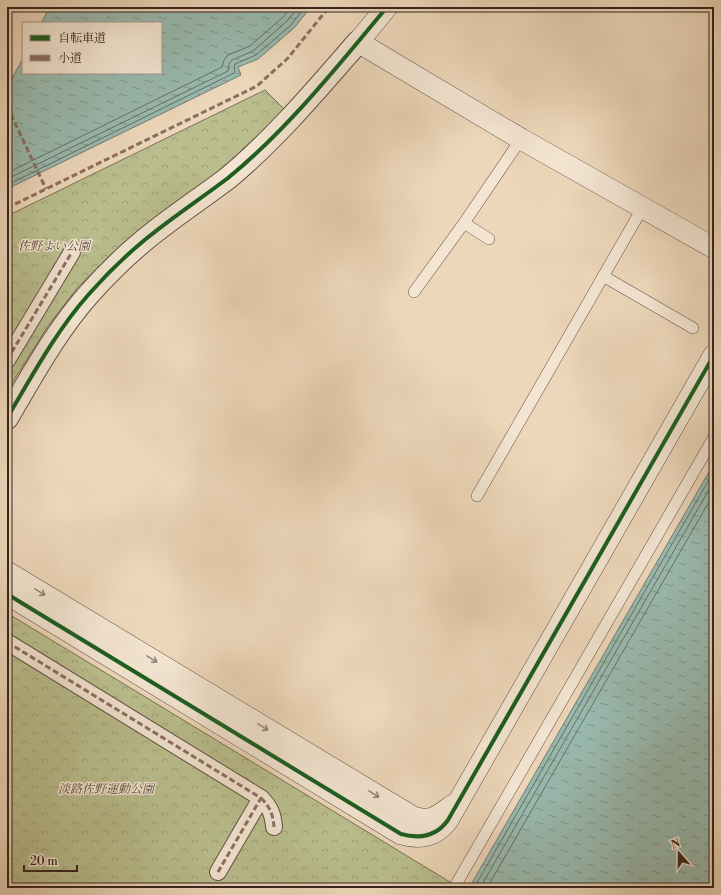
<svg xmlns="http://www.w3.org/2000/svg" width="721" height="895" font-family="'Libre Bodoni','Noto Serif JP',serif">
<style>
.park{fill:url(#park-crowns);stroke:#787156}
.water{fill:url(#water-ripples);stroke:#717e75}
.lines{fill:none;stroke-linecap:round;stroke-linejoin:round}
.shore{stroke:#676f66;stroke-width:1}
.service-casing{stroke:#635145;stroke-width:12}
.pedestrian-casing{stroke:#635145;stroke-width:18}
.minor-casing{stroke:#635145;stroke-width:22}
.tertiary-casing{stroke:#635145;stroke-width:24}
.service{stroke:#f3e5d2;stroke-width:11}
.pedestrian{stroke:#f3e5d2;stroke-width:16}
.minor{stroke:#f3e5d2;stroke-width:21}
.tertiary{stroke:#f3e5d2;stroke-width:22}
.quiet{stroke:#8d6e63;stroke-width:3;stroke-dasharray:6 3;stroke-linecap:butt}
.cycleway-casing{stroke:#f3e5d2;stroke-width:6}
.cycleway{stroke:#1b5e20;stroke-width:4}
.oneway{stroke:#948478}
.labels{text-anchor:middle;stroke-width:3;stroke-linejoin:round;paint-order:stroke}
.park-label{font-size:12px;font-style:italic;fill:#564a3a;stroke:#f3e5d2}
</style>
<defs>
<pattern id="park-crowns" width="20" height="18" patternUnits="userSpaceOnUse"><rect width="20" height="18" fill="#babe8e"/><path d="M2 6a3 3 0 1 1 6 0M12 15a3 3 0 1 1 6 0" fill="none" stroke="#a0a37a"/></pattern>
<pattern id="water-ripples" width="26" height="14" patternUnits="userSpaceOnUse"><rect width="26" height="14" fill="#99baaf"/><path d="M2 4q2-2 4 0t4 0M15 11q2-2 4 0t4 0" fill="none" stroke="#7e978e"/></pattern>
</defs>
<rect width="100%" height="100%" fill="#edd7ba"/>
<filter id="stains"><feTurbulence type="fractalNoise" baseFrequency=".005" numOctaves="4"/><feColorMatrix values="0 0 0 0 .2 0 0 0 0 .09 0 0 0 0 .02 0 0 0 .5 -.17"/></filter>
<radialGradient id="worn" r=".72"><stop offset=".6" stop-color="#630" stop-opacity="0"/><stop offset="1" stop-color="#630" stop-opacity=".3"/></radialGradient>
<g class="park">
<polygon points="265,90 285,110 232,161 125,242 78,287 48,326 7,391 7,216"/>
<polygon points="7,613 450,882 447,888 7,888"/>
</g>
<g class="water">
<polygon points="50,7 311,7 294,28 258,59 238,67 241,75 7,189 7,88 23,58 23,73 161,73 161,23 41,23"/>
<polygon points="714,463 714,888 469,888"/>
</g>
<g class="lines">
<g class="shore">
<polyline points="7,173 222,67 224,60 228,55 250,46 283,17 291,7"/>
<polyline points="7,179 228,71 229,64 232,60 253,51 287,21 299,7"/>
<polyline points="7,185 234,73 235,72 234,67 235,64 256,55 291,25 305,7"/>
<polyline points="474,888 714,471"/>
<polyline points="480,888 714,481"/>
<polyline points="487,888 714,493"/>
</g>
<g class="service-casing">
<g id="service">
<polyline points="464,223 489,239"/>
<polyline points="603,276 693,328"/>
<polyline points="414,292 464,223 521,139"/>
<polyline points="477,496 643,207"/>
<polyline points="454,888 714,437"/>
</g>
</g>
<g class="pedestrian-casing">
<g id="pedestrian">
<polyline points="7,360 72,252"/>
<polyline points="7,642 261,798 218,872"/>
<path d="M261 798C270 807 273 814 274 827"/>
</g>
</g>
<g class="minor-casing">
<g id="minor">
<polyline points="387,7 358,42 521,139 714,248"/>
<path d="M7 572 413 817C431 823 438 816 453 805"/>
<path d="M7 594 401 834C419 839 436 837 448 820L714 355"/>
</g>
</g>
<g class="tertiary-casing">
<path id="tertiary" d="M7 418C32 376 56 331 89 294 105 276 122 259 141 243 168 220 199 200 228 178 276 138 317 89 358 42"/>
</g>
<use href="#service" class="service"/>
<use href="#pedestrian" class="pedestrian"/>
<use href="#minor" class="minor"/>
<use href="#tertiary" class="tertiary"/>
<g class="quiet">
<polyline points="7,106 46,189"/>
<polyline points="7,208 257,86 288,58 329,7"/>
<polyline points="7,360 72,252"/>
<polyline points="7,642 261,798 218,872"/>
<path d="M261 798C270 807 273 814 274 827"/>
</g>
<g class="cycleway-casing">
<g id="cycleway">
<path d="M7 418C32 376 56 331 89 294 105 276 122 259 141 243 168 220 199 200 228 178 287 130 338 66 387 7"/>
<path d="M7 594 401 834C419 839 436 837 448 820L714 355"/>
</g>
</g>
<use href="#cycleway" class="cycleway"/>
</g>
<defs><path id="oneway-shaft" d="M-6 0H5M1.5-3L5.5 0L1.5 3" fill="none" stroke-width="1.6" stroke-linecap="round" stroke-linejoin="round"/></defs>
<g class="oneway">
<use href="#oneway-shaft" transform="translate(40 592) rotate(31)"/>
<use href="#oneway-shaft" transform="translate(152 659) rotate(31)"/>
<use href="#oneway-shaft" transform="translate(263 727) rotate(31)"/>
<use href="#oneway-shaft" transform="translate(374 794) rotate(31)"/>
</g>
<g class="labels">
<g class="park-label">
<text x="54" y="250">佐野よい公園</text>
<text x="106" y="793">淡路佐野運動公園</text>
</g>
</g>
<rect width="721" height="895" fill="none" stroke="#edd7ba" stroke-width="24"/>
<rect x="8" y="8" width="705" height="879" fill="none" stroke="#35241e" stroke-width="2"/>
<rect x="12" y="12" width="697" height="871" fill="none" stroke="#35241e"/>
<rect x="22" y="22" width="140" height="52" fill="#f3e5d2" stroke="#a7988a"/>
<rect x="30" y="35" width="20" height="6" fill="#1b5e20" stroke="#a7988a"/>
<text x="58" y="42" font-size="12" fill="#35241e">自転車道</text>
<rect x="30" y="55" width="20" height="6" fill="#8d6e63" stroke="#a7988a"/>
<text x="58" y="62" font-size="12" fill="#35241e">小道</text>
<g transform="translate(679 853) rotate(340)" stroke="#f3e5d2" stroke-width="3" paint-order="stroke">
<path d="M0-3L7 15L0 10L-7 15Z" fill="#35241e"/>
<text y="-6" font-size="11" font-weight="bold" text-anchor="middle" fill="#35241e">N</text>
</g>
<path d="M24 865v6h53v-6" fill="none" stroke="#35241e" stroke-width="2"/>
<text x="30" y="865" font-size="12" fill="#35241e" stroke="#f3e5d2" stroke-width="3" paint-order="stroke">20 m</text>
<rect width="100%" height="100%" filter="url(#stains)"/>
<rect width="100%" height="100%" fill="url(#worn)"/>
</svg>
